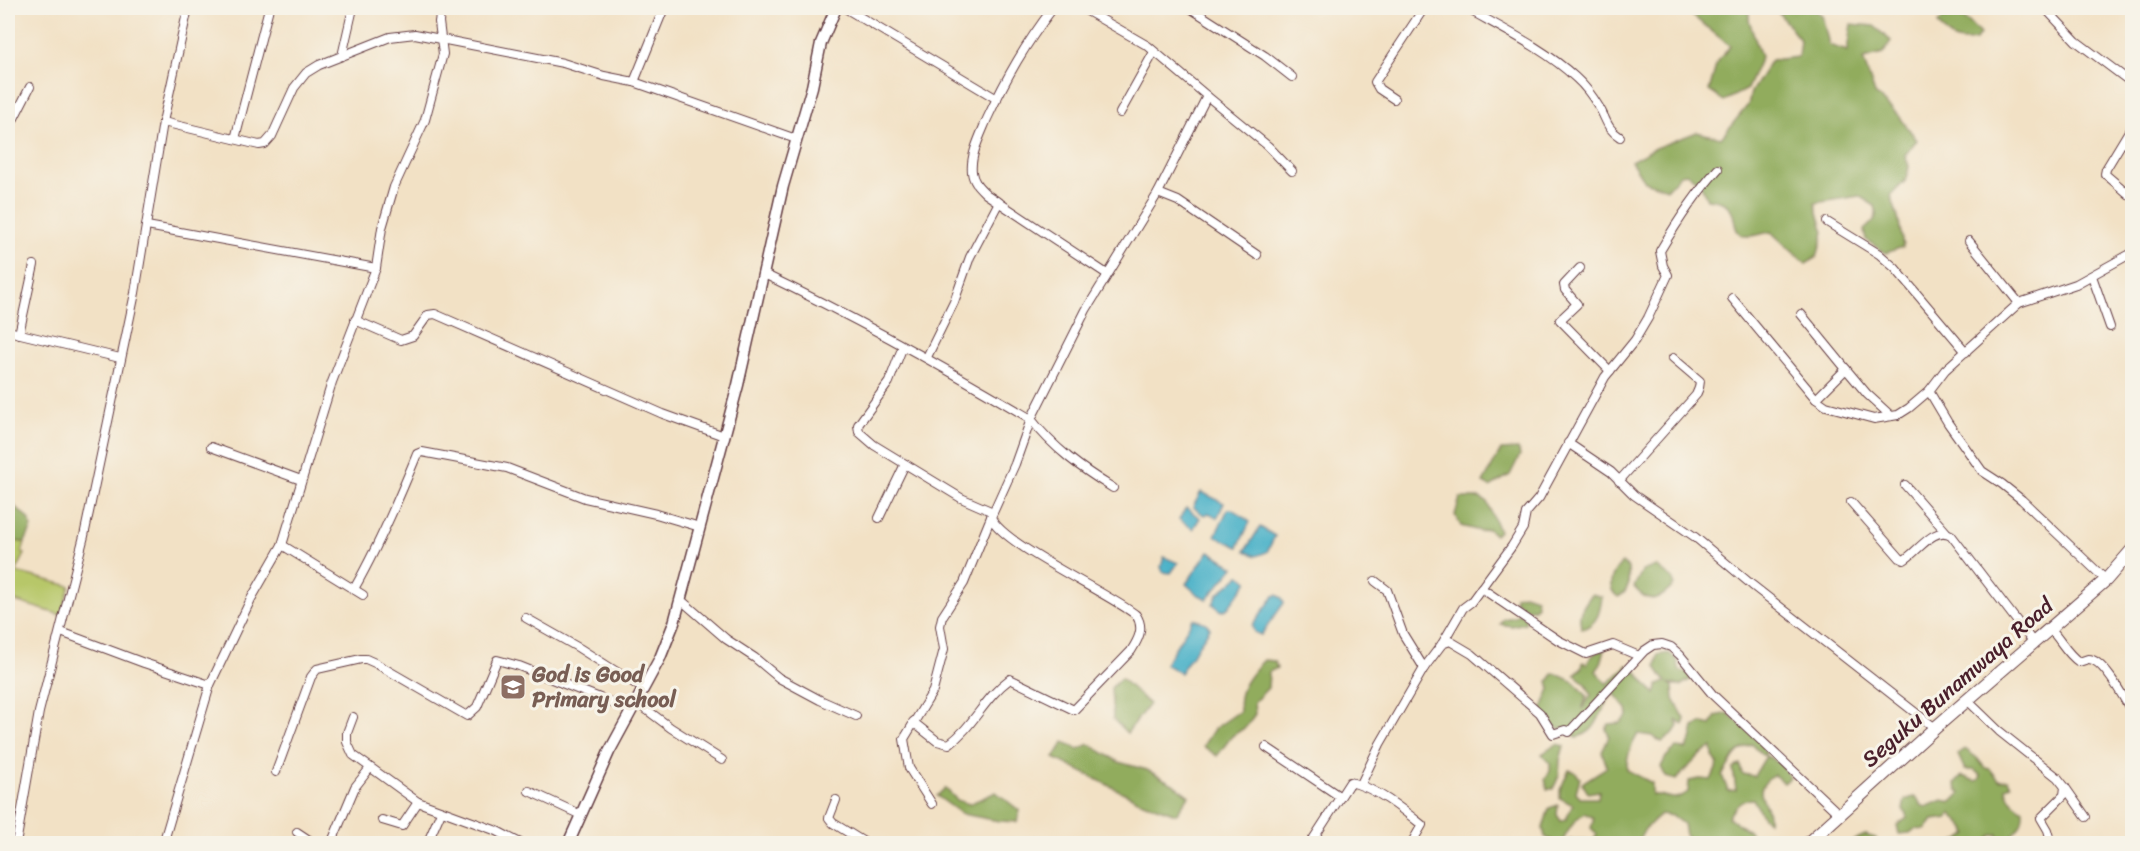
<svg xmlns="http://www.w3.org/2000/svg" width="2140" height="851" font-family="Sriracha,sans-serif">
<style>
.green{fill:#b7c769;stroke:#80734a;stroke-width:1.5}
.forest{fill:#91ac5d;stroke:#6e6644;stroke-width:1.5}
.water{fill:#49b1c8;stroke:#4a687a;stroke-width:1.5}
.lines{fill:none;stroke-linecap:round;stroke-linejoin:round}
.minor-casing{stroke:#633c42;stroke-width:10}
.tertiary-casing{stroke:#633c42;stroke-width:13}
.secondary-casing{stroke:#633c42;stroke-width:14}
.minor{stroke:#fff;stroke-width:8}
.tertiary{stroke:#fff;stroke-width:10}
.secondary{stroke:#fff;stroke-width:12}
.labels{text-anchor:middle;stroke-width:6;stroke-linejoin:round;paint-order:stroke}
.education-label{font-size:22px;font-weight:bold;fill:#785e54;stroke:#f7f3e8;text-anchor:start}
.street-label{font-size:22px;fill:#4a1f2b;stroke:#f7f3e8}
</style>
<rect width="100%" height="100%" fill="#f7f3e8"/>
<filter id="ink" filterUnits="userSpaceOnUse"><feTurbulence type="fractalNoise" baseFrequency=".0167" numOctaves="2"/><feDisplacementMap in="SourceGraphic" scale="12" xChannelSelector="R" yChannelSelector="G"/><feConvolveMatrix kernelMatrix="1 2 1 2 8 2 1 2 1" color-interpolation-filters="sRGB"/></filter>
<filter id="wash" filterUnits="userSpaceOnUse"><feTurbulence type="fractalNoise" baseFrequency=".008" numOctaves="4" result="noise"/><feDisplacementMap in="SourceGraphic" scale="24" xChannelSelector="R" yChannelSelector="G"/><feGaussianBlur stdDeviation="1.35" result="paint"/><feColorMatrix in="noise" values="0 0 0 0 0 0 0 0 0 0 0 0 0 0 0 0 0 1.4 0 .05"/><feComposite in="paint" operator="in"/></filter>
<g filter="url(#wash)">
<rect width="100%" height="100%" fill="#f2e1c5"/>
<polygon class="green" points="8,535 14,541 25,542 22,553 25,554 16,572 70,586 61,615 8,599"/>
<g class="forest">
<polygon points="1689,8 1749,8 1749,20 1761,57 1747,89 1724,101 1709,91 1717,62 1730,46 1688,12"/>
<path d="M1775 8H1811L1822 15 1829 45 1847 51 1851 24 1874 26 1891 41 1883 54 1863 59 1875 94 1899 116 1917 140 1905 155 1909 167 1905 181 1891 195 1899 221 1903 247 1886 253 1866 240 1864 230C1873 222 1879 218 1875 206L1859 196 1815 203 1824 232 1817 257 1806 264 1771 232C1763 233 1753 237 1746 236 1731 234 1737 216 1730 208 1724 201 1715 200 1707 199L1701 185 1688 174 1680 175 1667 189 1644 181 1631 161 1655 148 1697 132 1721 138 1748 105 1751 92 1771 60 1798 57 1800 40Z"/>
<path d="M1950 12 1968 21 1980 34 1976 40C1956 43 1949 40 1938 23Z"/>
<polygon points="1518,449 1520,455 1510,475 1490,487 1483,483 1501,450"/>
<polygon points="8,487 15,507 27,517 32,527 25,542 14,541 8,535"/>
<polygon points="1460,498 1480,498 1487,502 1499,531 1495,535 1488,529 1480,531 1461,526 1455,515"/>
<path d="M1622 563 1628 568C1629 580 1630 592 1618 597 1605 588 1612 571 1622 563Z"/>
<path d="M1656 566 1673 579 1674 585C1659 602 1648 604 1634 587L1642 571Z"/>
<polygon points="1524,594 1536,598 1537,605 1534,609 1527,609 1515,601 1515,596"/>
<path d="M1592 594 1602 597C1600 612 1598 624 1582 629 1576 613 1583 607 1592 594Z"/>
<polygon points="1519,613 1526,618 1525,623 1511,626 1500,624 1503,619 1514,617"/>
<path d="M1605 649 1601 664 1596 671 1607 684 1628 665 1635 670 1655 694 1658 685 1666 682 1656 667 1658 655 1669 653 1677 660 1680 671 1691 674 1694 677 1680 686 1668 683 1673 686 1674 699 1685 719 1683 725 1677 721 1678 726 1673 734 1662 742 1652 736 1638 734C1631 746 1626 756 1627 770L1652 783V795C1669 793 1670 805 1688 792L1689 781 1700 779 1711 780 1718 764 1713 756 1712 747 1699 756 1676 780 1666 777 1661 767 1666 757 1676 748 1686 749 1691 740 1694 727 1703 723 1711 725 1716 716 1728 713 1757 739 1766 752 1765 755H1762L1752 744C1729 754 1736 758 1722 775L1728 791 1736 790 1733 769 1740 764 1742 774 1754 776 1766 756C1778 760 1785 767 1790 778L1784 783 1774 775C1747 793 1771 801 1768 821L1763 817 1753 799C1741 799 1735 807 1728 817L1750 832V839L1765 843H1693L1685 835 1683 824 1672 816 1661 814 1645 829 1640 838 1645 843H1568L1570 840H1582L1592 843 1597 834 1591 828 1594 818 1584 813C1574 820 1568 831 1562 842L1553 841 1545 837 1543 828 1549 808 1558 805 1557 815 1561 821 1566 819 1573 805 1560 798V790L1569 770 1575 772 1580 778 1576 792 1580 798H1598L1599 791 1588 793 1582 783 1607 767 1602 752 1609 736 1606 729 1609 724 1620 723 1628 716 1627 709 1614 693C1598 708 1601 733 1576 737L1570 731 1550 726 1540 713 1550 689 1548 681 1554 673 1574 682 1587 696 1582 709 1591 695 1586 684 1575 675 1582 668 1583 662 1587 664C1590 656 1597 651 1605 649Z"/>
<path d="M1264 660 1274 661 1277 668 1269 672 1268 688 1254 702 1255 714 1246 727 1232 736 1217 756 1203 746 1214 729 1240 711C1236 690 1250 674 1264 660Z"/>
<polygon points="1121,678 1149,704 1127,733 1113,719 1111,688"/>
<polygon points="1064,742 1078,749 1089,744 1119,762 1147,770 1173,784 1189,796 1176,814 1140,801 1054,758"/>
<polygon points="1557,744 1564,746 1560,760 1559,776 1553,789 1547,789 1545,779 1550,771 1550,763 1542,754"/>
<path d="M1965 749 1977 758 1985 768 1990 769 1999 780 2008 779 2011 785 2006 787C2007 799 2015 804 2023 810 2024 821 2020 828 2012 835L2013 843H1995L1998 840V834L1991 836 1987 843H1955L1956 841 1968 834C1965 825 1955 821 1952 813L1948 818 1933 820C1927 828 1926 831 1915 829L1910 833 1899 834 1897 825 1907 818V814L1903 810 1905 800 1913 797 1917 798 1921 805 1926 807 1942 800 1952 802 1961 793 1957 789 1955 784 1962 776 1975 781 1979 780 1981 776 1974 770H1965L1958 755Z"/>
<polygon points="945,788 957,800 969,804 996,792 1020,811 1017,822 999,821 962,814 937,796"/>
<polygon points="1865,835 1876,838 1877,841 1875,843 1854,843 1852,841"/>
</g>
<g class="water">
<polygon points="1201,492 1224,503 1217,518 1209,513 1204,515 1193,507"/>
<polygon points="1186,508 1200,518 1193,529 1179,519"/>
<polygon points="1228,509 1232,509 1250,522 1238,547 1215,536"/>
<polygon points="1260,527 1275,536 1267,552 1256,556 1245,551"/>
<polygon points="1209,551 1234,567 1207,599 1197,594 1186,584"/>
<polygon points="1164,557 1178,563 1171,573 1163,572 1161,567"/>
<polygon points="1240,575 1248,581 1228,608 1222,611 1213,604 1218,594"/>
<polygon points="1277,595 1282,598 1284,603 1261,635 1254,632 1252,626 1274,596"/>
<polygon points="1193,619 1206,623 1210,628 1180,673 1165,664"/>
</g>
</g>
<g filter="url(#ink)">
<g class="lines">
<g class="minor-casing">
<g id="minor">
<polyline points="845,8 997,99"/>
<path d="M1053 8C1025 45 1007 76 987 119 981 134 970 155 972 172 973 182 979 187 986 194L1107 274"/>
<polyline points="1190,8 1265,56 1292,77"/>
<path d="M1466 8C1503 29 1545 49 1576 78 1585 86 1593 97 1599 107 1607 120 1606 128 1620 137"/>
<polyline points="2045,8 2076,41 2132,83"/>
<polyline points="342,56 353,8"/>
<polyline points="634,82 664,8"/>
<polyline points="1207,96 1268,146 1292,171"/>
<polyline points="1394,99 1379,89 1375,82 1424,8"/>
<polyline points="1120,113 1154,52"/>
<polyline points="163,122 259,145 265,144 272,136 294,88 306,73 319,65 390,37 415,34 563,63 604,76 634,82 796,139"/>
<polyline points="2132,126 2106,169 2105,174 2132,197"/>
<polyline points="8,130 30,87"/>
<polyline points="235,139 269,8"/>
<polyline points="1158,193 1178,201 1257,255"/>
<polyline points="1827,222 1879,254 1895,268 1966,352"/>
<polyline points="147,226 376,268"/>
<polyline points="1969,241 2019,303"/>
<polyline points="1580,268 1564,285 1565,290 1577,304 1560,320 1610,371"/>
<path d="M764 274C856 318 944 367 1031 419 1053 448 1082 469 1113 488"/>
<polyline points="2092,276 2110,327"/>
<polyline points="1732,298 1816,399 1826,406 1874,419 1898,415 1909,408 1929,391 1945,370 2019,303 2076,284 2132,253"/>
<polyline points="1801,314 1846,369"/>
<polyline points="355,320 401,340 413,336 428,315 435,314 663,414 724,436"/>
<polyline points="8,331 120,358"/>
<polyline points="19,334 34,265"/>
<polyline points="903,346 889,382 858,425 859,432 874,445 961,498 993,512"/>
<polyline points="927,357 954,302 970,257 999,202"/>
<polyline points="1929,391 1948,423 1982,471 2002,484 2022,500 2106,580"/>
<polyline points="1816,399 1846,369 1867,394 1891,416"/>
<polyline points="2132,419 2132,420"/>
<polyline points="1568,443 1611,472 1634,495 1695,537 1752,585 1935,728"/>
<polyline points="211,447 301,480"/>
<polyline points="1619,481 1696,395 1699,388 1700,381 1673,358"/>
<polyline points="1905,485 1946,532"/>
<path d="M1851 502 1900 558 1904 560C1918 552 1934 525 1951 535L2033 642"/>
<polyline points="879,518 905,464"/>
<polyline points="282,545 363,595"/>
<polyline points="1375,581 1387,590 1403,634 1424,668"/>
<polyline points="1481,588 1558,640 1586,654 1613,645 1639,656"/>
<path d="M354 589C378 547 397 503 415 459L417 454 422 452 507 468 585 498 656 514 700 527"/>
<polyline points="681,600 726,639 755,658 779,678 820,700 856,716"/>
<polyline points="526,618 579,648 642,688"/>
<path d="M2050 629C2061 640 2066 653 2079 662 2079 662 2088 659 2088 659 2103 658 2125 700 2132 712"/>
<polyline points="61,632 144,663 210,685"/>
<polyline points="1442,644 1450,641 1472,654 1540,713 1553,734 1565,730 1569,732 1644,651 1653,645 1662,644 1671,647 1680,655 1713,695 1839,814"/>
<polyline points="1967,700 1999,731 2057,777 2065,787 2064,795 2041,818 2048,830 2052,844"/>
<polyline points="635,701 671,728 722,760"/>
<polyline points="353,717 347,733 347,742 353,755 367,765 418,802 497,831 522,844"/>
<path d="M913 722 937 741 949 744C973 727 985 697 1010 679L1074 710 1131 651C1138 640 1145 628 1136 615 1109 593 1001 544 991 517L1015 464 1031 419 1086 310 1158 193 1207 96 1148 46 1082 8"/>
<polyline points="1266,747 1339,796"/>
<polyline points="276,772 311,677 317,669 361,659 366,659 375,663 467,716 477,707 497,660 519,666 630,710"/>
<path d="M1361 784 1380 744 1424 668 1442 644 1463 608 1471 602 1512 546 1523 528 1526 513 1539 498 1605 377 1635 340 1648 318 1668 275 1663 266 1660 251C1677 222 1695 194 1718 169"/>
<polyline points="2065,787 2086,817"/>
<polyline points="529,791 581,815"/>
<polyline points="836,800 829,818 833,823 867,844"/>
<polyline points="932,804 909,768 904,739 933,691 944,649 940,626 942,617 964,583 991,517"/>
<polyline points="382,820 402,826 418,802"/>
<polyline points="297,832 315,844"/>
<polyline points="16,844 39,712 84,536 135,293 163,122 188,8"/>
<polyline points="163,844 210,685 251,599 282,545 332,382 376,268 382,228 394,187 425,120 443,54 439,22 441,8"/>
<polyline points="331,844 355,787 370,768"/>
<polyline points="427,844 441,812"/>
<path d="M1310 844 1350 782C1376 788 1401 808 1422 825L1411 844"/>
</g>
</g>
<g class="tertiary-casing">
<polyline id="tertiary" points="568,844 609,752 660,658 674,623 738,385 783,186 812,87 821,43 836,8"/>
</g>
<g class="secondary-casing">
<polyline id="secondary" points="1807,844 1935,728 2106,580 2132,550"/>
</g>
<use href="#minor" class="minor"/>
<use href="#tertiary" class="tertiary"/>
<use href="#secondary" class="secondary"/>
</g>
</g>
<defs>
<g id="school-square" transform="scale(1.35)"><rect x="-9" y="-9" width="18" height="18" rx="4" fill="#8d6e63" stroke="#f7f3e8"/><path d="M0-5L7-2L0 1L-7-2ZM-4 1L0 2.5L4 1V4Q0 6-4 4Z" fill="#fff"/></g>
</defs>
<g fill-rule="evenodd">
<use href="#school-square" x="513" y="687"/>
</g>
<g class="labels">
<g class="education-label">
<text x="532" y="682">God is Good<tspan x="532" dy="25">Primary school</tspan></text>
</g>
<g class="street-label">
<text transform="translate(1957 682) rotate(-41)" y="8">Seguku Bunamwaya Road</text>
</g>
</g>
<rect width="2140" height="851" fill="none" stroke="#f7f3e8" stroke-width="30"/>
</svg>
